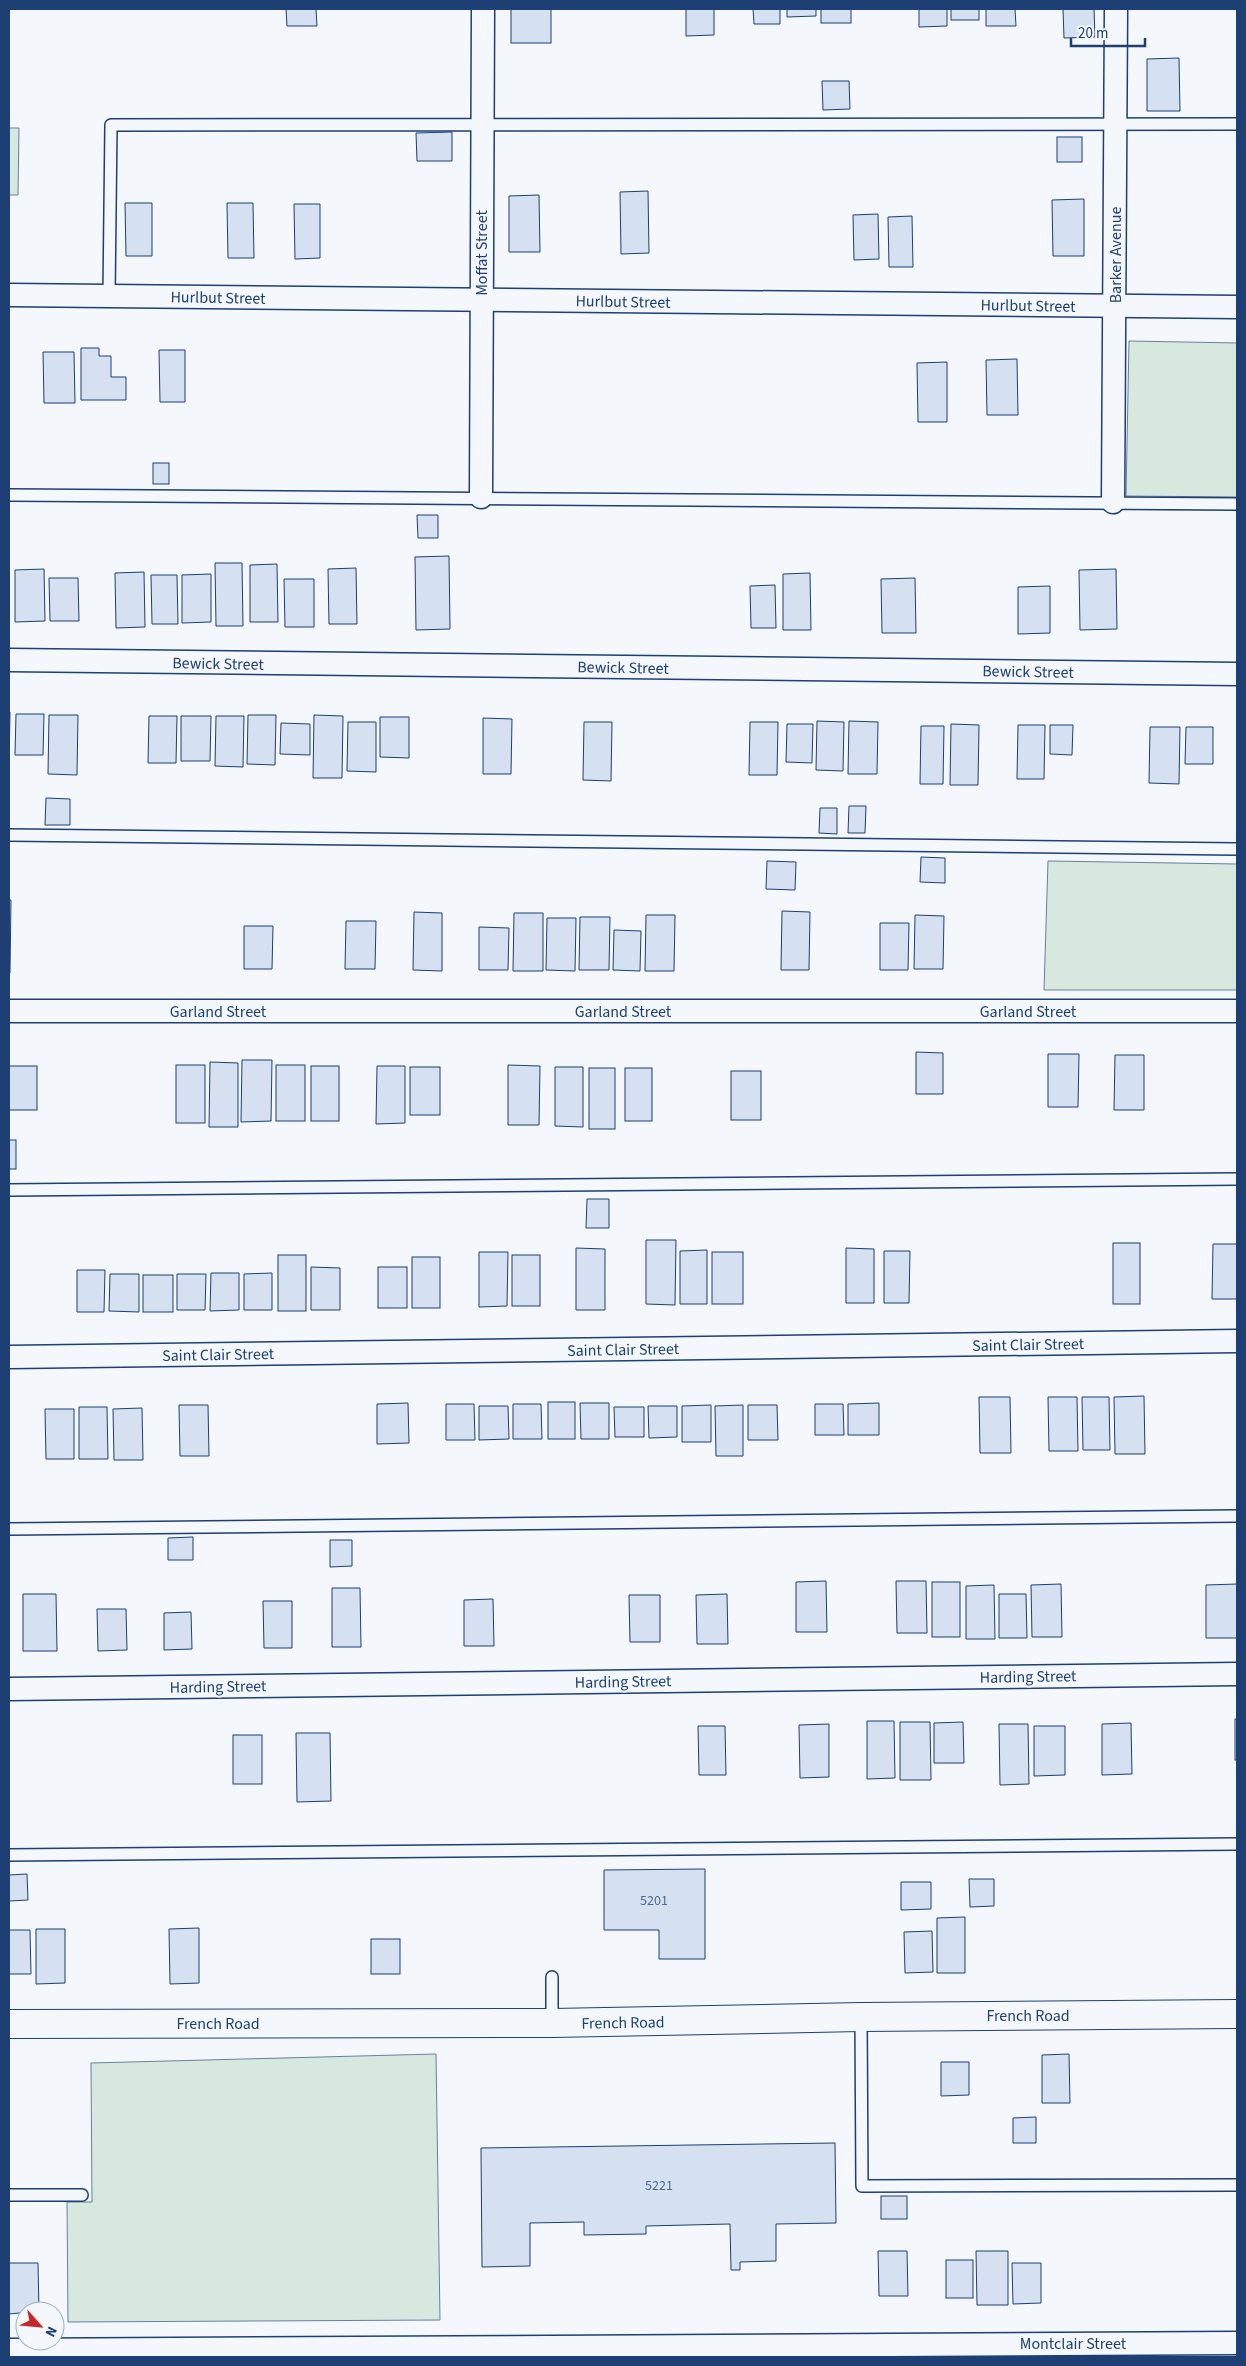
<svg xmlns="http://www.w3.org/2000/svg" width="1246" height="2366" font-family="'Source Sans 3',sans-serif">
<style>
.green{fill:#d7e8df;stroke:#687fa3}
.building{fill:#d5e0f0;stroke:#1d3f73}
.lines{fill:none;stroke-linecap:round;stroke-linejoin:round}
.service-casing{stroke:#1d3f73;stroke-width:14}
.minor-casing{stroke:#1d3f73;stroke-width:25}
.tertiary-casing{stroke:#1d3f73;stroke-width:30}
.service{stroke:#f4f7fb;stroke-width:11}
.minor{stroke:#f4f7fb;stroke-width:22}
.tertiary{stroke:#f4f7fb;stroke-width:28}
.labels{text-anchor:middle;stroke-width:4;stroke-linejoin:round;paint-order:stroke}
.number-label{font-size:14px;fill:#4b6792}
.street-label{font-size:16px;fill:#1d3f73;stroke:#f4f7fb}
</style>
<rect width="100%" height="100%" fill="#f4f7fb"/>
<g class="green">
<polygon points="9,128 19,128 18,195 9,195"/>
<polygon points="1129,341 1237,343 1237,497 1126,496"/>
<polygon points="1048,861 1237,864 1237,990 1044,990"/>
<polygon points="436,2054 440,2320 68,2322 67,2202 92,2202 91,2063"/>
</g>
<g class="building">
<polygon points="286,9 316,9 317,26 287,26"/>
<rect x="511" y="9" width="40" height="34"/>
<polygon points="686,9 714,9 714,35 686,36"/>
<polygon points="753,9 780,9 780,24 754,24"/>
<polygon points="787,9 816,9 816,16 787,17"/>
<rect x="821" y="9" width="30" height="14"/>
<polygon points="919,9 947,9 947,26 919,27"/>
<rect x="951" y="9" width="28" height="11"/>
<polygon points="986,9 1015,9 1016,26 986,26"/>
<polygon points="1063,9 1094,9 1095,37 1064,38"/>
<polygon points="1179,58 1180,111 1147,111 1147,59"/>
<polygon points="822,81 849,81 850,109 823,110"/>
<polygon points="452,132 452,161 417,161 416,133"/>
<rect x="1057" y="137" width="25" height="25"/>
<polygon points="648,191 649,253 621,254 620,192"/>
<polygon points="539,195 540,252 509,252 509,196"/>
<polygon points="1084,199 1084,256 1053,256 1052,200"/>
<polygon points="125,203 152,203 152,256 126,256"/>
<polygon points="227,203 253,203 254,258 228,258"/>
<polygon points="294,204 320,204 320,258 295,259"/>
<polygon points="878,214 879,259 854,260 853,215"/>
<polygon points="912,216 913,267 889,267 888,217"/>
<polygon points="81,348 99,348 99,356 111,356 111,377 126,377 126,400 81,400"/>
<polygon points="159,350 185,350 185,402 160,402"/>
<polygon points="43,352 74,352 75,403 44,403"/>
<polygon points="1017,359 1018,415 987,415 986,360"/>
<polygon points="947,362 947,422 918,422 917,363"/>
<rect x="153" y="463" width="16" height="21"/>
<polygon points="417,515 438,515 438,538 418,538"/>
<polygon points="449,556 450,629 416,630 415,557"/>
<polygon points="215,563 242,563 243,626 216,626"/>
<polygon points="277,564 278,622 250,622 250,565"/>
<polygon points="356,568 357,624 329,624 328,569"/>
<polygon points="44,569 45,621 15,622 15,570"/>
<polygon points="1116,569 1117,629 1080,630 1079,570"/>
<polygon points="144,572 145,627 116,628 115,573"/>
<polygon points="810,573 811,630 783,630 783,574"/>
<polygon points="211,574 211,622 182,623 182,575"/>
<polygon points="151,575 177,575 178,624 152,624"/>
<polygon points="49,578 78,578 79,621 50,621"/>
<polygon points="915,578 916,633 882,633 881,579"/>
<polygon points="284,579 314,579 314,627 285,627"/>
<polygon points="775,585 776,628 751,628 750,586"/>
<polygon points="1050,586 1050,633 1018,634 1018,587"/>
<polygon points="9,712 10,712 9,766"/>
<polygon points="16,714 44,714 43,755 15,755"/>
<polygon points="49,715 78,715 77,775 48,774"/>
<polygon points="248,715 276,715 275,765 247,764"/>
<polygon points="314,715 343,716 342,778 313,778"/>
<polygon points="149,716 177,716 176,763 148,763"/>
<polygon points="181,716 211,716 210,761 181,761"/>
<polygon points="216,716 244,716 243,767 215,766"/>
<polygon points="380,717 409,717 409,758 380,757"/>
<polygon points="483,718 512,719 511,774 483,774"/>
<polygon points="817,721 844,722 843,771 816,770"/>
<polygon points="849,721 878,722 877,774 848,774"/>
<polygon points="348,722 376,722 376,772 347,771"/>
<polygon points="584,722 612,722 611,781 583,780"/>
<polygon points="750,722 778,722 777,775 749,775"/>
<polygon points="281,723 310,724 310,755 280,754"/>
<polygon points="787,724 813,724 812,763 786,762"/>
<polygon points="951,724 979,725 978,785 950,785"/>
<polygon points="1018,725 1045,725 1044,779 1017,779"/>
<polygon points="1050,725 1073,725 1072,755 1050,754"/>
<polygon points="921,726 944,726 943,784 920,784"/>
<polygon points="1150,727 1180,727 1179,784 1149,783"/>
<polygon points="1186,727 1213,727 1213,764 1185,764"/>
<polygon points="46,798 70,799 70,825 45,825"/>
<polygon points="849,806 866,806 865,833 848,833"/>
<polygon points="820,808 837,808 837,834 819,833"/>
<polygon points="921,857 945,858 945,883 920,882"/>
<polygon points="767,861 796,862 795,890 766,889"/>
<polygon points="9,900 11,900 10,973 9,973"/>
<polygon points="782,911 810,912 809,970 781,970"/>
<polygon points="414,912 442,913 442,971 413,970"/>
<polygon points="514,913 543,913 543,971 513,971"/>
<polygon points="646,915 675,915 674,971 645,971"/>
<polygon points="915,915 944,916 943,969 914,969"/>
<polygon points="580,917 610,917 609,970 579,970"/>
<polygon points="547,918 576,918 575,971 546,970"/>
<polygon points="346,921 376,921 375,969 345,969"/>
<polygon points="880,923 909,923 908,970 880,970"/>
<polygon points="244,926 273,926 272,969 244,969"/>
<polygon points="479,927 509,928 508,970 479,970"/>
<polygon points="614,930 641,931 640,971 613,970"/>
<polygon points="916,1052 943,1053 943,1094 916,1094"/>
<polygon points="1048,1054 1079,1054 1078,1107 1048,1107"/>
<polygon points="1115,1055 1144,1055 1144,1110 1114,1110"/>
<polygon points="242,1060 272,1060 271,1121 241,1122"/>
<polygon points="210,1062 238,1063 238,1127 209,1127"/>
<rect x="176" y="1065" width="29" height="58"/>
<rect x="276" y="1065" width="29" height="56"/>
<polygon points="508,1065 540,1066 539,1125 508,1125"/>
<rect x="9" y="1066" width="28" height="44"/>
<rect x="311" y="1066" width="28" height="55"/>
<polygon points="377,1066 405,1066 405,1123 376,1124"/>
<rect x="410" y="1067" width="30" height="48"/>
<polygon points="555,1067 583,1067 583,1127 555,1126"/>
<rect x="589" y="1068" width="26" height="61"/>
<rect x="625" y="1068" width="27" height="53"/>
<rect x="731" y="1071" width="30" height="49"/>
<rect x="9" y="1140" width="7" height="29"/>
<polygon points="587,1199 609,1199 609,1228 586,1228"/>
<polygon points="646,1240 676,1240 675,1305 646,1304"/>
<rect x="1113" y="1243" width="27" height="61"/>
<polygon points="1213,1244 1237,1244 1237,1299 1212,1299"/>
<polygon points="576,1248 605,1249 605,1310 576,1310"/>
<polygon points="846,1248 874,1249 874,1303 846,1303"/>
<polygon points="707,1250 707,1304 680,1304 680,1251"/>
<polygon points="884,1251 910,1251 909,1303 884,1303"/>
<polygon points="479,1252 508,1252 507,1306 479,1307"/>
<rect x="712" y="1252" width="31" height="52"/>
<rect x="278" y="1255" width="28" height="56"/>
<rect x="512" y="1255" width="28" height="51"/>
<rect x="412" y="1257" width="28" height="51"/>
<polygon points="311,1267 340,1268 340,1310 311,1310"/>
<rect x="378" y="1267" width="29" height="41"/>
<polygon points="77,1270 105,1270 104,1312 77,1312"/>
<polygon points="211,1273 239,1273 239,1310 210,1311"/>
<polygon points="272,1273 272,1310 244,1310 244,1274"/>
<polygon points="110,1274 139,1274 139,1312 109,1311"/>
<polygon points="177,1274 206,1274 205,1310 177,1310"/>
<rect x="143" y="1275" width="30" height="37"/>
<polygon points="1144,1396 1145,1454 1115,1454 1114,1397"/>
<polygon points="979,1397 1010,1397 1011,1453 980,1453"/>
<polygon points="1048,1397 1077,1397 1078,1451 1049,1451"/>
<polygon points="1082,1397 1109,1397 1110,1450 1083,1450"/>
<rect x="548" y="1402" width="27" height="37"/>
<polygon points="408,1403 409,1443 377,1444 377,1404"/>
<polygon points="580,1403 609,1403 609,1439 581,1439"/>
<polygon points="879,1403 879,1435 848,1435 848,1404"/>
<polygon points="446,1404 474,1404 475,1440 446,1440"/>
<polygon points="513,1404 541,1404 542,1439 513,1439"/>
<polygon points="815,1404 843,1404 844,1435 815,1435"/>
<polygon points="179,1405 208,1405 209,1456 180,1456"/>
<polygon points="711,1405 711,1442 682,1442 682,1406"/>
<polygon points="743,1405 743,1456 716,1456 715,1406"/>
<polygon points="748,1405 777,1405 778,1440 748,1440"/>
<polygon points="479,1406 508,1406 509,1439 479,1440"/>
<polygon points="648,1406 677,1406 677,1437 649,1438"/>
<polygon points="79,1407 107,1407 108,1459 79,1459"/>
<polygon points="614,1407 644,1407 644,1437 615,1437"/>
<polygon points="142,1408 143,1460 114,1460 113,1409"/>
<polygon points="45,1409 74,1409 74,1459 46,1459"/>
<polygon points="193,1537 193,1560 168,1560 168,1538"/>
<polygon points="330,1540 352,1540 352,1566 330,1567"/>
<polygon points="826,1581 827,1632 796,1632 796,1582"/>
<polygon points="896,1581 926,1581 927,1633 897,1633"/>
<rect x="932" y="1582" width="28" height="55"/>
<polygon points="1061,1584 1062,1637 1032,1637 1031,1585"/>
<polygon points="1237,1584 1237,1638 1206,1638 1206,1585"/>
<polygon points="994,1585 995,1639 966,1639 966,1586"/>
<polygon points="332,1588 360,1588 361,1647 332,1647"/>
<polygon points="23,1594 56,1594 57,1651 23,1651"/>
<polygon points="727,1594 728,1644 697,1644 696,1595"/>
<polygon points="999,1594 1026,1594 1027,1638 999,1638"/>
<polygon points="629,1595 660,1595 660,1642 630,1642"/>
<polygon points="493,1599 494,1646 464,1646 464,1600"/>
<polygon points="263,1601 292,1601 292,1648 264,1648"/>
<polygon points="97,1609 126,1609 127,1650 98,1651"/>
<polygon points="191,1612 192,1649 164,1650 164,1613"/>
<rect x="1235" y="1719" width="2" height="41"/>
<polygon points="867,1721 894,1721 895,1778 867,1779"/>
<polygon points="900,1722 930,1722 931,1780 900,1780"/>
<polygon points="963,1722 964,1763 934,1763 934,1723"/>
<polygon points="1131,1723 1132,1774 1102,1775 1102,1724"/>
<polygon points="829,1724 829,1777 800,1778 799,1725"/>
<polygon points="999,1724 1028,1724 1029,1784 1000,1785"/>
<polygon points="698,1726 725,1726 726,1775 699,1775"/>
<polygon points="1034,1726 1065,1726 1065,1775 1034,1776"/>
<polygon points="296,1733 330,1733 331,1801 297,1802"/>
<rect x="233" y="1735" width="29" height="49"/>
<polygon points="705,1869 705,1959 659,1959 659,1930 604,1930 604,1870"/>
<polygon points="27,1874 28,1900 9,1901 9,1875"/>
<polygon points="969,1879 994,1879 994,1906 970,1907"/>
<polygon points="901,1882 931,1882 931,1909 901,1910"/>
<polygon points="965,1917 965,1973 937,1973 937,1918"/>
<polygon points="199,1928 199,1983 170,1984 169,1929"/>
<polygon points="36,1929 65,1929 65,1983 36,1984"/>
<polygon points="9,1930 30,1930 31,1974 9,1974"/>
<polygon points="932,1931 933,1972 905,1973 904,1932"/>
<rect x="371" y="1939" width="29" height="35"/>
<polygon points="1069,2054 1070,2103 1042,2103 1042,2055"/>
<polygon points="941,2062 969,2062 969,2095 941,2096"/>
<polygon points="1036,2117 1036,2143 1013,2143 1013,2118"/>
<polygon points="835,2143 836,2223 776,2224 776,2261 740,2262 740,2270 731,2270 730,2224 646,2226 646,2234 584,2235 584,2222 530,2223 530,2266 482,2267 481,2148"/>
<rect x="881" y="2196" width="26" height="23"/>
<polygon points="878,2251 907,2251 908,2296 879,2296"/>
<polygon points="976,2251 1008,2251 1008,2305 977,2305"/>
<rect x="946" y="2260" width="27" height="38"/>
<polygon points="9,2263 38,2263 39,2311 9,2314"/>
<polygon points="1012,2263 1041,2263 1041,2303 1013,2304"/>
</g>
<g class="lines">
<g class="service-casing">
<g id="service">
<polyline points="109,296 111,125 1237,124"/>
<polyline points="9,495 1237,504"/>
<polyline points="9,835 1237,849"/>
<polyline points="9,1190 1237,1179"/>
<polyline points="9,1529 1237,1516"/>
<polyline points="9,1855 1237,1844"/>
<polyline points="861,2017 862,2186 1237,2185"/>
<polyline points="552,2023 552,1977"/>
<polyline points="9,2195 82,2195"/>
</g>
</g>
<g class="minor-casing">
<g id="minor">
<polyline points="9,295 1237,307"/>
<polyline points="481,497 483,9"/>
<polyline points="1113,502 1116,9"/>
<polyline points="9,660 1237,674"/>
<polyline points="9,1011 1237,1011"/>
<polyline points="9,1357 1237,1341"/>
<polyline points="9,1689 1237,1674"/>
<polyline points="9,2350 1237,2343"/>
</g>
</g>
<g class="tertiary-casing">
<polyline id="tertiary" points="9,2024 552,2023 861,2017 1237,2014"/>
</g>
<use href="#service" class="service"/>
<use href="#minor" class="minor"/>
<use href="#tertiary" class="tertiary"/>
</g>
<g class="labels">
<g class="number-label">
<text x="654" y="1905">5201</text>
<text x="659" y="2190">5221</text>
</g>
<g class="street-label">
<text transform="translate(481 253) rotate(-90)" y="6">Moffat Street</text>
<text transform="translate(1115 255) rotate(-90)" y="6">Barker Avenue</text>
<text transform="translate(218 297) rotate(1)" y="6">Hurlbut Street</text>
<text transform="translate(623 301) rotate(1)" y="6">Hurlbut Street</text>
<text transform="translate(1028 305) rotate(1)" y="6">Hurlbut Street</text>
<text transform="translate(218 663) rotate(1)" y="6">Bewick Street</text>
<text transform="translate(623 667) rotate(1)" y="6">Bewick Street</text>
<text transform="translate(1028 671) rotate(1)" y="6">Bewick Street</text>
<text x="218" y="1017">Garland Street</text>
<text x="623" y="1017">Garland Street</text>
<text x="1028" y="1017">Garland Street</text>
<text transform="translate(1028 1344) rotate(-1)" y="6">Saint Clair Street</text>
<text transform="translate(623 1349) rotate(-1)" y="6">Saint Clair Street</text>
<text transform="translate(218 1354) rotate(-1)" y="6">Saint Clair Street</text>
<text transform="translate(1028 1676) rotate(-1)" y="6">Harding Street</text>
<text transform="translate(623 1681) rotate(-1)" y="6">Harding Street</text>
<text transform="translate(218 1686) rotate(-1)" y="6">Harding Street</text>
<text x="1028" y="2021">French Road</text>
<text transform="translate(623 2022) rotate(-1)" y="6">French Road</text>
<text x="218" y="2029">French Road</text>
<text x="1073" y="2349">Montclair Street</text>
</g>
</g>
<rect width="1246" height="2366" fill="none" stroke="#1d3f73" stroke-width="20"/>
<g transform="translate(40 2326) rotate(117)"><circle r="24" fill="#f4f7fb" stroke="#9eadc5"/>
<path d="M0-4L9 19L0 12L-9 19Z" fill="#c62828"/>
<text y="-8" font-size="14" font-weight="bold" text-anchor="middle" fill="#1d3f73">N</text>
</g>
<path d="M1071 38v8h74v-8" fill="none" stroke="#1d3f73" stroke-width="2.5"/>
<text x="1078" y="38" font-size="15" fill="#1d3f73" stroke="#f4f7fb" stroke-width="4" paint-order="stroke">20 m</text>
</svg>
